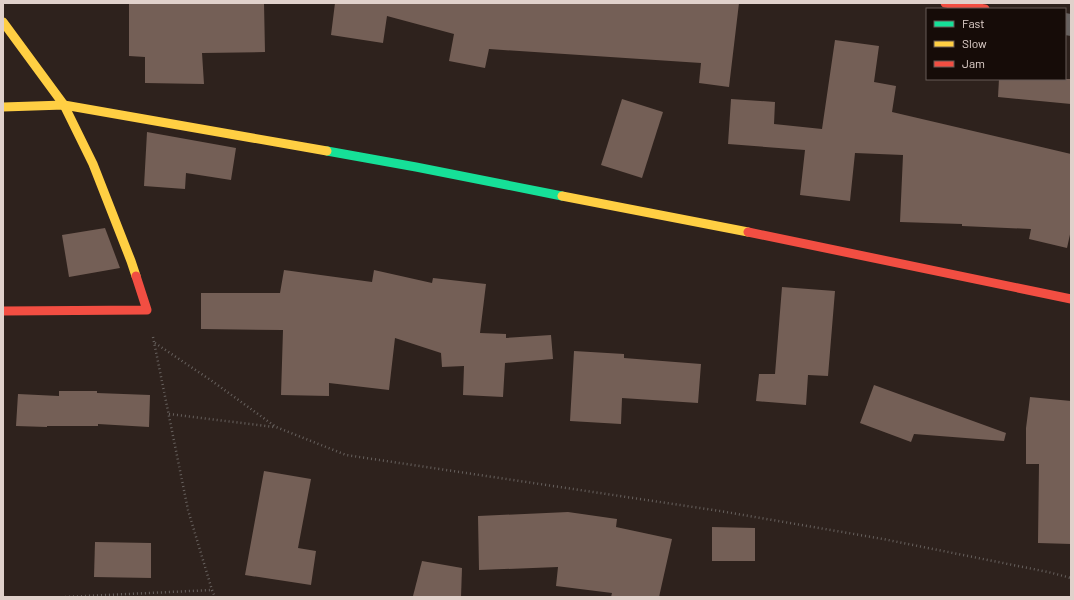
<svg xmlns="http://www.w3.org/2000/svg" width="1074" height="600" font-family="Barlow,sans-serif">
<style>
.building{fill:#745f56}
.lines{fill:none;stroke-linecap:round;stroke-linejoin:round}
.path{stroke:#67615e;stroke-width:2.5;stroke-dasharray:1 3;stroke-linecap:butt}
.street{stroke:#66615f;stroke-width:22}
.fast{stroke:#16e098;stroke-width:9}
.slow{stroke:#ffcf43;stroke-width:9}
.jam{stroke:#f24e42;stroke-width:9}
</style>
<rect width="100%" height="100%" fill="#2e221d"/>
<g class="building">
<polygon points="129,3 264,3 265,52 202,53 204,84 145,83 145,57 129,56"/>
<polygon points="335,3 739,3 729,87 699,83 701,63 489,49 485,68 449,61 454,34 387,16 383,43 331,35"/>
<polygon points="835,40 879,46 874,82 896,86 892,112 1071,154 1071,230 1067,248 1029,239 1031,229 962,226 962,224 900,222 903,155 855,153 850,201 800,195 805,150 728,144 731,99 775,102 774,124 822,129"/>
<polygon points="999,79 1071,79 1071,104 998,97"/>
<polygon points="622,99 663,112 642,178 601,165"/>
<polygon points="147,132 236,148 231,180 186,173 185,189 144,186"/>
<polygon points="105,228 120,268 69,277 62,235"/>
<polygon points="284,270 372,282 374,270 432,283 433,278 486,284 480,333 506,334 506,338 551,335 553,359 505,363 503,397 463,395 464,366 442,367 441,353 395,338 389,390 329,383 329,396 281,395 283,330 201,329 201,293 280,293"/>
<polygon points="782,287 835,291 828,376 808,375 806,405 756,401 759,374 775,374"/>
<polygon points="574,351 624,354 624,358 701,364 698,403 622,398 621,424 570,421"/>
<polygon points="874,385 1006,433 1004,441 914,434 911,442 860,423"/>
<polygon points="59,391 97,391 97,393 150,395 149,427 98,424 98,426 47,426 47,427 16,426 18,394 59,396"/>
<polygon points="1030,397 1071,401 1071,544 1038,543 1039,464 1026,464 1026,428"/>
<polygon points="264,471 311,479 298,548 316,551 311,585 245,575"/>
<polygon points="568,512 617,519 616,527 672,539 659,597 611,597 612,593 556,586 558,567 479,570 478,516"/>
<polygon points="712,527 755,528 755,561 712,561"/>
<polygon points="95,542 151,543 151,578 94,577"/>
<polygon points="422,561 462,568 461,597 413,596"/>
</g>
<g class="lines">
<g class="path">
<polyline points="153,337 188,510 212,590 215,597"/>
<polyline points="155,343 212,381 276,427 346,455 720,511 883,539 1048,572 1071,578"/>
<polyline points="169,414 274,427"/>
<polyline points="65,597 212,590"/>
</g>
<polyline class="street" points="1065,24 1071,25"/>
<polyline class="fast" points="327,151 416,167 562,196"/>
<g class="slow">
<polyline points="3,22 64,105 93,164 131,261 136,276"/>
<polyline points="3,107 64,105 327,151"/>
<polyline points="562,196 748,232"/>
</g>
<g class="jam">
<polyline points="945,3 985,9"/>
<polyline points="748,232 1071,299"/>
<polyline points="3,311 147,310 136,276"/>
</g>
</g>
<rect width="1074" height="600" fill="none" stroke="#e0d1cb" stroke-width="8"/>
<rect x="926" y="8" width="140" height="72" fill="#160c08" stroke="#675b56"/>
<rect x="934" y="21" width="20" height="6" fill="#16e098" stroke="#675b56"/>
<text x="962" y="28" font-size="12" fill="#e0d1cb">Fast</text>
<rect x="934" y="41" width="20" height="6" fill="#ffcf43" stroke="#675b56"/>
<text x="962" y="48" font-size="12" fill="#e0d1cb">Slow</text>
<rect x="934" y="61" width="20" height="6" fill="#f24e42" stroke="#675b56"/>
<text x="962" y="68" font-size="12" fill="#e0d1cb">Jam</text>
</svg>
